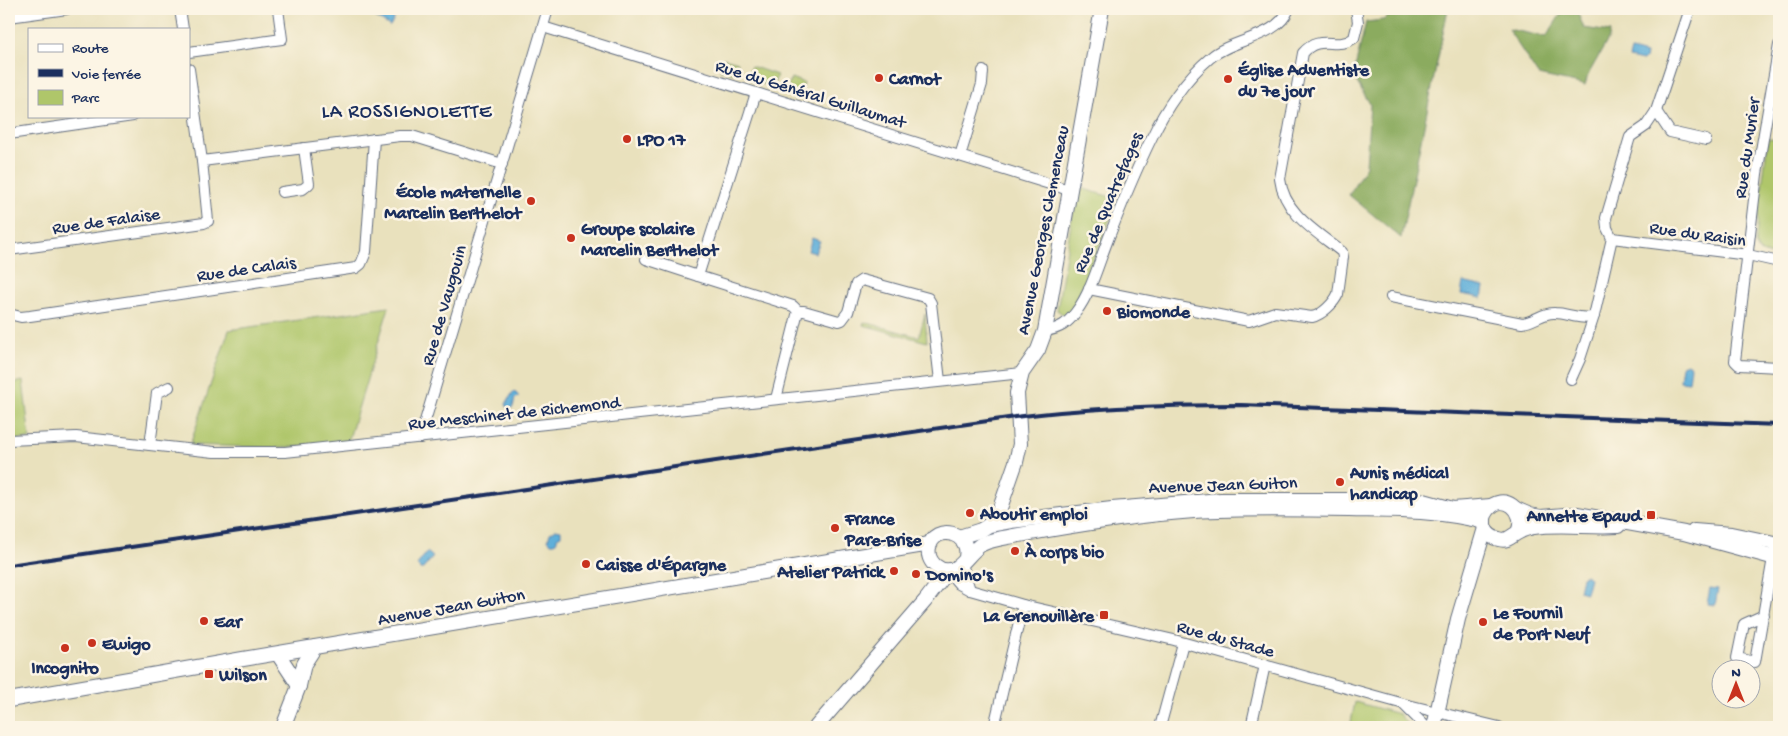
<svg xmlns="http://www.w3.org/2000/svg" width="1788" height="736" font-family="'Gochi Hand',sans-serif">
<style>
.green{fill:#afc66a;stroke:#657a64}
.forest{fill:#8bab5e;stroke:#536d5e}
.water{fill:#5fafd9;stroke:#3d6f9c}
.lines{fill:none;stroke-linecap:round;stroke-linejoin:round}
.street-casing{stroke:#636d7f;stroke-width:12}
.secondary-casing{stroke:#636d7f;stroke-width:16}
.street{stroke:#fff;stroke-width:10}
.secondary{stroke:#fff;stroke-width:14}
.rail{stroke:#1b2f5e;stroke-width:4}
.poi-dot{fill:#c8321e;stroke:#fcf5e5;stroke-width:2}
.labels{text-anchor:middle;stroke-width:5;stroke-linejoin:round;paint-order:stroke}
.poi-label{font-size:18px;font-weight:bold;fill:#1b2f5e;stroke:#fcf5e5;text-anchor:start}
.street-label{font-size:18px;fill:#1b2f5e;stroke:#fcf5e5}
.quarter-label{font-size:20px;letter-spacing:1px;fill:#1b2f5e;stroke:#fcf5e5}
</style>
<rect width="100%" height="100%" fill="#fcf5e5"/>
<filter id="ink" filterUnits="userSpaceOnUse"><feTurbulence type="fractalNoise" baseFrequency=".02" numOctaves="2"/><feDisplacementMap in="SourceGraphic" scale="10" xChannelSelector="R" yChannelSelector="G"/><feConvolveMatrix kernelMatrix="1 2 1 2 8 2 1 2 1" color-interpolation-filters="sRGB"/></filter>
<filter id="wash" filterUnits="userSpaceOnUse"><feTurbulence type="fractalNoise" baseFrequency=".0096" numOctaves="4" result="noise"/><feDisplacementMap in="SourceGraphic" scale="20" xChannelSelector="R" yChannelSelector="G"/><feGaussianBlur stdDeviation="1.12" result="paint"/><feColorMatrix in="noise" values="0 0 0 0 0 0 0 0 0 0 0 0 0 0 0 0 0 1.4 0 .05"/><feComposite in="paint" operator="in"/></filter>
<g filter="url(#wash)">
<rect width="100%" height="100%" fill="#e9e1bd"/>
<g class="green">
<polygon points="724,58 738,62 734,74 720,70"/>
<polygon points="751,66 777,75 773,87 747,78"/>
<polygon points="791,78 804,83 800,95 786,91"/>
<polygon points="1768,138 1779,139 1779,258 1759,251 1755,244"/>
<polygon points="1077,187 1118,199 1075,305 1064,315 1057,310"/>
<polygon points="389,307 348,442 281,448 190,445 229,330"/>
<polygon points="925,314 927,342 863,325 864,322 919,337"/>
<polygon points="23,381 30,439 9,440 9,384"/>
<polygon points="1355,702 1399,714 1410,727 1350,727"/>
</g>
<g class="forest">
<polygon points="1402,9 1448,9 1401,238 1349,195 1366,166 1370,104 1353,76 1366,22 1383,20"/>
<polygon points="1564,9 1576,9 1584,28 1610,32 1609,38 1588,75 1585,85 1538,75 1508,29 1546,37"/>
</g>
<g class="water">
<polygon points="379,9 381,9 395,17 390,26 374,16"/>
<polygon points="1631,50 1646,54 1645,59 1643,61 1629,58"/>
<polygon points="812,238 820,241 815,253 808,251"/>
<polygon points="1463,282 1484,287 1482,298 1461,294"/>
<polygon points="1687,363 1691,366 1689,382 1680,381 1682,365"/>
<polygon points="513,392 516,393 519,397 515,398 513,407 508,409 506,404"/>
<polygon points="556,529 561,530 561,535 557,537 557,540 555,543 551,543 548,540 550,533"/>
<polygon points="427,552 433,557 423,569 420,569 417,565"/>
<polygon points="1585,575 1590,578 1586,593 1579,591 1582,577"/>
<polygon points="1710,588 1718,589 1715,605 1707,604"/>
</g>
</g>
<g filter="url(#ink)">
<g class="lines">
<g class="street-casing">
<g id="street">
<polyline points="180,9 183,29"/>
<polyline points="9,17 67,9"/>
<polyline points="543,27 1069,190"/>
<polyline points="1779,45 1757,174 1735,361 1739,365 1779,367"/>
<polyline points="189,52 282,39 278,9"/>
<polyline points="756,93 698,276 793,306 798,311 776,399"/>
<polyline points="1656,111 1670,132 1706,140"/>
<polyline points="9,134 133,116"/>
<polyline points="960,156 982,84 983,71"/>
<polyline points="202,161 400,136 412,136 502,164"/>
<polyline points="282,192 303,189 309,184 304,148"/>
<polyline points="1612,238 1748,255 1779,262"/>
<polyline points="9,250 204,223 208,221 202,161 189,69"/>
<polyline points="646,259 698,276"/>
<path d="M1089 289 1249 321 1275 312 1312 317C1322 315 1334 303 1338 294L1343 257 1342 252C1317 232 1284 214 1280 179L1303 53C1320 33 1336 51 1354 38L1358 22 1356 9"/>
<path d="M1391 297 1522 323C1534 322 1543 312 1555 313 1568 313 1582 321 1594 316L1612 238 1607 228 1606 218 1630 137 1646 126 1656 111 1690 9"/>
<polyline points="798,311 804,311 839,321 842,320 848,312 856,284 862,280 928,298 931,303 940,381"/>
<polyline points="9,314 21,317 30,316 356,268 361,264 366,252 374,139"/>
<path d="M1045 331C1060 329 1068 323 1076 312 1091 292 1098 265 1107 242 1121 206 1135 172 1152 137 1165 109 1186 78 1210 58 1233 38 1276 39 1289 9"/>
<polyline points="1571,379 1580,359 1594,316"/>
<polyline points="420,438 548,9"/>
<polyline points="9,440 76,437 214,452 285,452 1022,373"/>
<polyline points="150,445 157,393 169,387"/>
<polyline points="962,564 970,590"/>
<polyline points="948,571 959,584 970,590 1023,605 1174,640 1404,704 1499,727"/>
<polyline points="1764,615 1744,624 1737,658 1755,662 1774,552"/>
<polyline points="1404,705 1426,727"/>
<polyline points="994,727 1023,605"/>
<polyline points="1160,727 1183,643"/>
<polyline points="1251,727 1265,665"/>
</g>
</g>
<g class="secondary-casing">
<g id="secondary">
<polyline points="1516,509 1530,515 1541,517 1577,514 1684,533 1779,559"/>
<polyline points="989,525 999,511 1016,462 1020,444 1017,393 1022,373 1038,350 1045,331 1102,9"/>
<polyline points="1694,531 1731,534 1779,544"/>
<path d="M1518 532C1528 510 1502 491 1488 510 1479 521 1485 537 1499 539 1508 542 1512 535 1519 532 1524 529 1529 528 1534 527 1562 523 1591 528 1618 526"/>
<polyline points="959,537 981,530 989,525 1011,521 1112,509 1221,500 1420,500 1453,509 1491,506"/>
<path d="M966 557C971 532 935 523 929 547 926 562 940 574 954 569 963 566 971 550 982 544 992 539 1003 538 1014 536 1074 525 1134 515 1194 511 1245 508 1297 509 1349 510 1393 511 1441 510 1484 522"/>
<polyline points="278,654 299,686"/>
<polyline points="9,700 243,659 930,544"/>
<polyline points="283,727 299,686 304,664 315,647"/>
<polyline points="816,727 925,601 948,571"/>
<polyline points="1434,727 1458,619 1485,528"/>
</g>
</g>
<use href="#street" class="street"/>
<use href="#secondary" class="secondary"/>
<path class="rail" d="M9 565 1015 417C1091 407 1166 405 1241 405L1779 425"/>
</g>
</g>
<g class="poi-dot">
<circle cx="879" cy="78" r="5"/>
<circle cx="1228" cy="79" r="5"/>
<circle cx="627" cy="139" r="5"/>
<circle cx="531" cy="201" r="5"/>
<circle cx="571" cy="238" r="5"/>
<circle cx="1107" cy="311" r="5"/>
<circle cx="1340" cy="482" r="5"/>
<circle cx="970" cy="513" r="5"/>
<rect x="1646" y="510" width="10" height="10" rx="2.5"/>
<circle cx="835" cy="528" r="5"/>
<circle cx="1015" cy="551" r="5"/>
<circle cx="586" cy="564" r="5"/>
<circle cx="894" cy="571" r="5"/>
<circle cx="916" cy="574" r="5"/>
<rect x="1099" y="610" width="10" height="10" rx="2.5"/>
<circle cx="204" cy="621" r="5"/>
<circle cx="1483" cy="622" r="5"/>
<circle cx="92" cy="643" r="5"/>
<circle cx="65" cy="648" r="5"/>
<rect x="204" y="669" width="10" height="10" rx="2.5"/>
</g>
<g class="labels">
<g class="poi-label">
<text x="1238" y="75">Église Adventiste<tspan x="1238" dy="21">du 7e jour</tspan></text>
<text x="889" y="84">Carnot</text>
<text x="637" y="145">LPO 17</text>
<text x="521" y="197" text-anchor="end">École maternelle<tspan x="521" dy="21">Marcelin Berthelot</tspan></text>
<text x="581" y="234">Groupe scolaire<tspan x="581" dy="21">Marcelin Berthelot</tspan></text>
<text x="1117" y="317">Biomonde</text>
<text x="1350" y="478">Aunis médical<tspan x="1350" dy="21">handicap</tspan></text>
<text x="980" y="519">Aboutir emploi</text>
<text x="1641" y="521" text-anchor="end">Annette Epaud</text>
<text x="845" y="524">France<tspan x="845" dy="21">Pare-Brise</tspan></text>
<text x="1025" y="557">À corps bio</text>
<text x="596" y="570">Caisse d'Épargne</text>
<text x="884" y="577" text-anchor="end">Atelier Patrick</text>
<text x="926" y="580">Domino's</text>
<text x="1493" y="618">Le Fournil<tspan x="1493" dy="21">de Port Neuf</tspan></text>
<text x="1094" y="621" text-anchor="end">La Grenouillère</text>
<text x="214" y="627">Ear</text>
<text x="102" y="649">Ewigo</text>
<text x="65" y="673" text-anchor="middle">Incognito</text>
<text x="219" y="680">Wilson</text>
</g>
<g class="street-label">
<text transform="translate(811 93) rotate(17)" y="6">Rue du Général Guillaumat</text>
<text transform="translate(1746 148) rotate(-82)" y="6">Rue du Murier</text>
<text transform="translate(1107 202) rotate(-67)" y="6">Rue de Quatrefages</text>
<text transform="translate(106 220) rotate(-8)" y="6">Rue de Falaise</text>
<text transform="translate(1042 230) rotate(-79)" y="6">Avenue Georges Clemenceau</text>
<text transform="translate(1698 233) rotate(8)" y="6">Rue du Raisin</text>
<text transform="translate(246 268) rotate(-8)" y="6">Rue de Calais</text>
<text transform="translate(443 305) rotate(-74)" y="6">Rue de Vaugouin</text>
<text transform="translate(514 412) rotate(-6)" y="6">Rue Meschinet de Richemond</text>
<text transform="translate(1223 484) rotate(-2)" y="6">Avenue Jean Guiton</text>
<text transform="translate(451 606) rotate(-10)" y="6">Avenue Jean Guiton</text>
<text transform="translate(1226 638) rotate(15)" y="6">Rue du Stade</text>
</g>
<g class="quarter-label">
<text x="407" y="117">LA ROSSIGNOLETTE</text>
</g>
</g>
<rect width="1788" height="736" fill="none" stroke="#fcf5e5" stroke-width="30"/>
<rect x="28" y="28" width="162" height="90" fill="#fcf5e5" stroke="#a2a6af"/>
<rect x="38" y="44" width="25" height="8" fill="#ffffff" stroke="#a2a6af"/>
<text x="72" y="52" font-size="15" fill="#1b2f5e">Route</text>
<rect x="38" y="69" width="25" height="8" fill="#1b2f5e" stroke="#a2a6af"/>
<text x="72" y="78" font-size="15" fill="#1b2f5e">Voie ferrée</text>
<rect x="38" y="90" width="25" height="15" fill="#afc66a" stroke="#a2a6af"/>
<text x="72" y="102" font-size="15" fill="#1b2f5e">Parc</text>
<g transform="translate(1736 684)"><circle r="24" fill="#fcf5e5" stroke="#a2a6af"/>
<path d="M0-4L9 19L0 12L-9 19Z" fill="#c8321e"/>
<text y="-8" font-size="14" font-weight="bold" text-anchor="middle" fill="#1b2f5e">N</text>
</g>
</svg>
